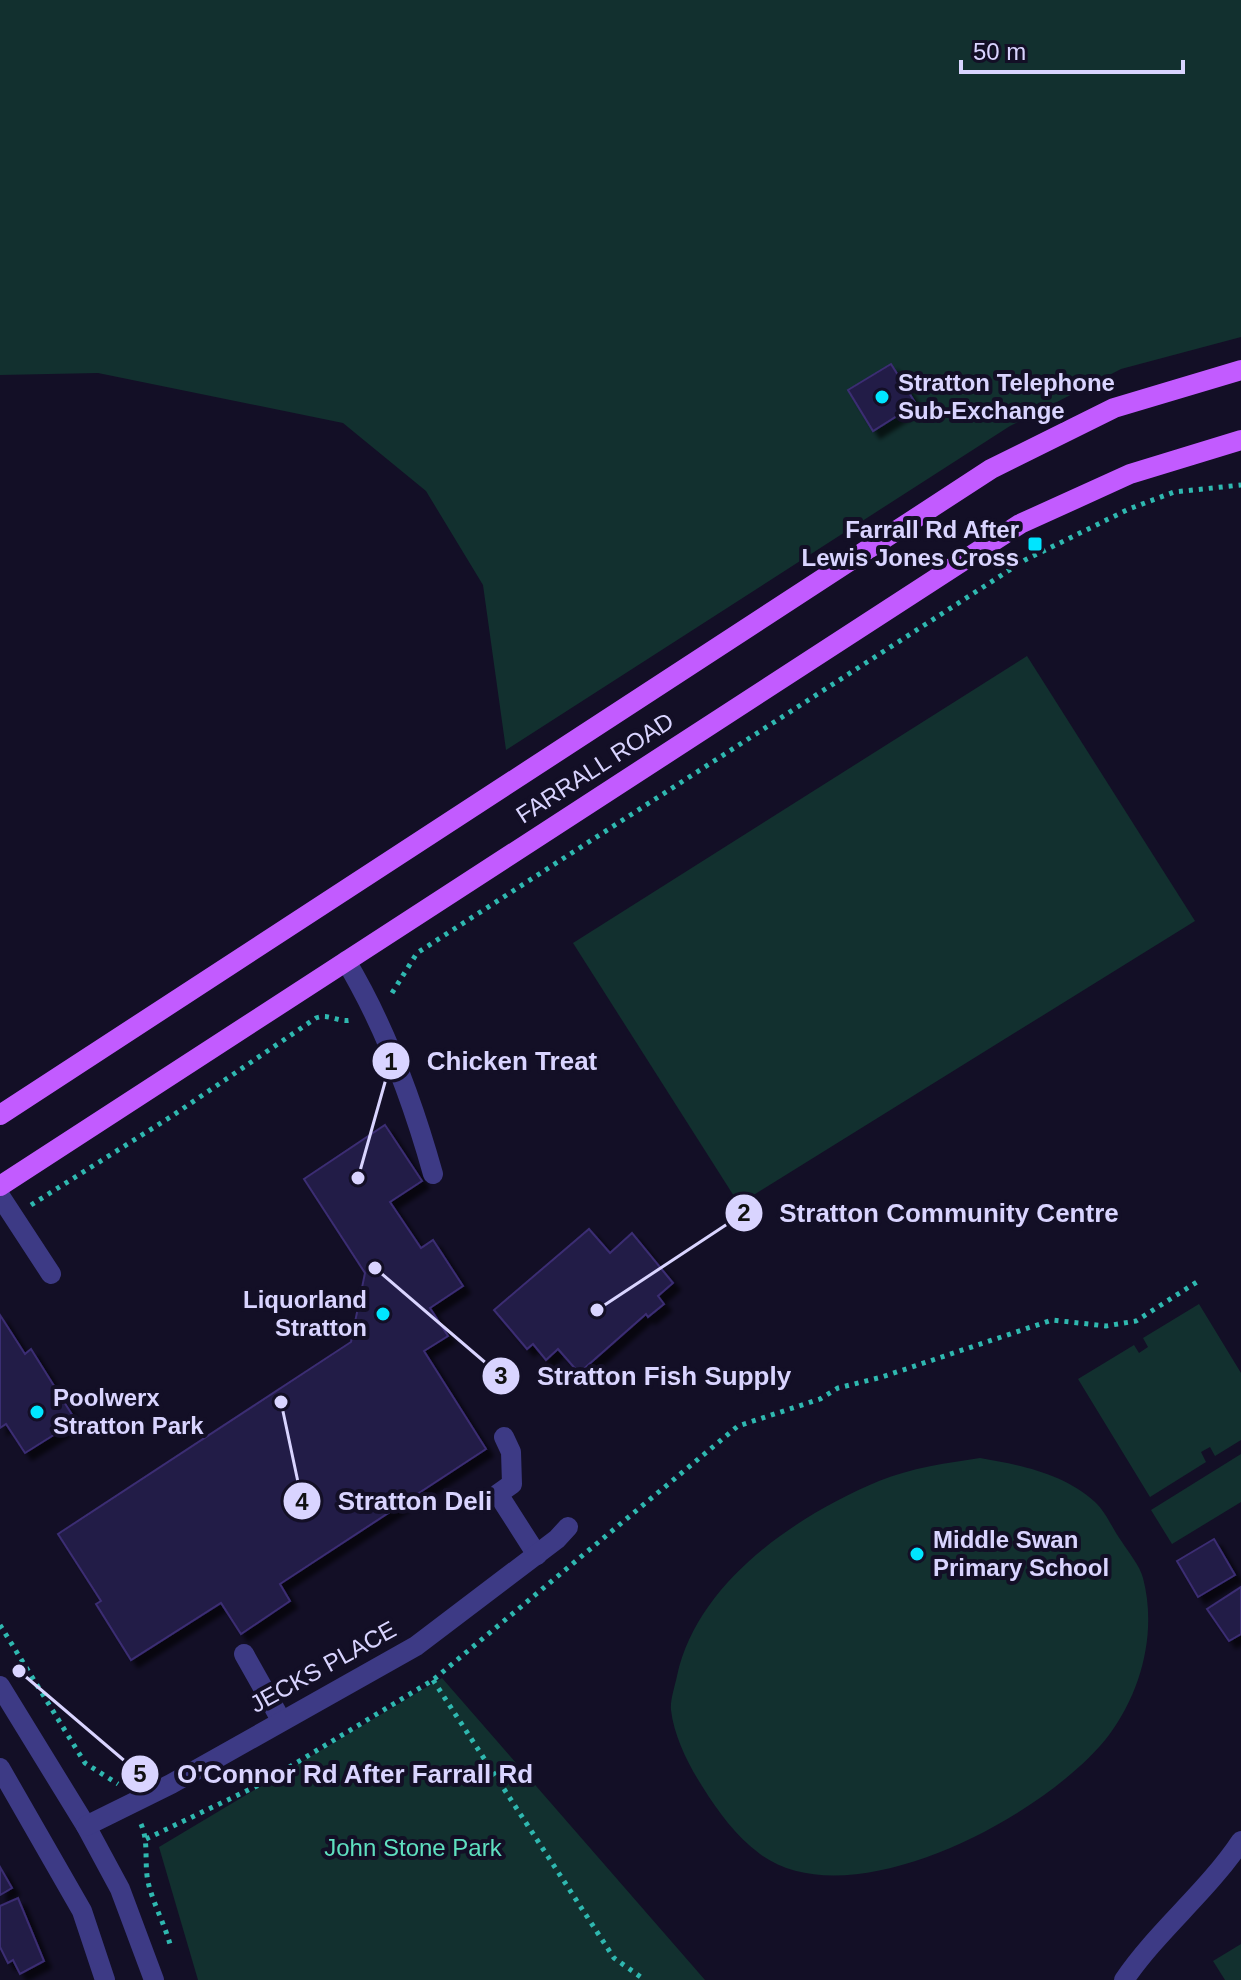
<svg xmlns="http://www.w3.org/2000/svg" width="1241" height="1980" font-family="Arial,sans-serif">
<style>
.green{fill:#12302f}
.building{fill:#241b47;stroke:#3b2d73;stroke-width:2;filter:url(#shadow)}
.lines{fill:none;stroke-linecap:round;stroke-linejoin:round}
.path{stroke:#2fb8b0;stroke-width:5;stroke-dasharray:4 6;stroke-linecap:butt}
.minor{stroke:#3d3a85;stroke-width:20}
.major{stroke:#c25bff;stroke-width:20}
.poi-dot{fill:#00e5ff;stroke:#130f26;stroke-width:3}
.labels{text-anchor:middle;stroke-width:8;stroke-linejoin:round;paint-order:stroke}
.poi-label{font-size:24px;font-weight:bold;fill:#d9d4ff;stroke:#130f26;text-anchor:start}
.street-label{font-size:24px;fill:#d9d4ff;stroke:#130f26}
.park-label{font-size:24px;fill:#5fe0c0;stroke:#130f26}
.leader{fill:none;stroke:#d9d4ff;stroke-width:3}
.callout-dot{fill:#d9d4ff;stroke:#130f26;stroke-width:3}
.mark-label{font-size:24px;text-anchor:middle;font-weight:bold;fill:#111}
.callout-label{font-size:26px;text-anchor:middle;font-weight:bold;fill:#d9d4ff;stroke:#130f26;stroke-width:8;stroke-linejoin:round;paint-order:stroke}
</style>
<defs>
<filter id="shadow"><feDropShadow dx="7" dy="7" stdDeviation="2" flood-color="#0009"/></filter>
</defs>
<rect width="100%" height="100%" fill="#130f26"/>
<g class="green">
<polygon points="0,0 1241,0 1241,337 1121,369 1010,426 506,750 483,585 426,491 343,423 98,373 0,375"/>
<polygon points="1027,656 1195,921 739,1204 573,943"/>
<polygon points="1199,1304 1241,1373 1241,1440 1215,1456 1210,1447 1201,1452 1206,1462 1150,1497 1078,1379 1134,1345 1139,1353 1148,1347 1143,1338"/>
<polygon points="1241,1454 1241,1502 1172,1544 1151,1510"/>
<path d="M980 1458C1020 1465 1063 1473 1095 1502 1106 1512 1113 1530 1122 1542 1129 1553 1140 1566 1143 1578 1157 1631 1142 1691 1109 1735 1050 1813 852 1922 760 1854 735 1835 719 1813 702 1786 688 1764 674 1736 671 1710 670 1700 675 1686 677 1676 697 1583 795 1516 879 1481 911 1468 946 1463 980 1458Z"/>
<polygon points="442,1678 705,1980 198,1980 159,1847"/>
<polygon points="1241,1944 1241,1980 1225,1980 1213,1961"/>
</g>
<g class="building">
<polygon points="891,364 916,404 873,431 848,390"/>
<polygon points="385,1125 422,1181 390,1202 421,1248 433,1240 463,1286 430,1308 448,1336 424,1351 486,1449 280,1584 290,1601 241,1634 221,1603 131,1660 96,1604 101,1601 58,1534 351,1342 365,1273 304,1179"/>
<polygon points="589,1229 610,1253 632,1233 673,1283 658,1296 664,1304 648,1317 646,1314 579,1373 558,1349 546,1360 533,1344 527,1349 494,1310"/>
<polygon points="0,1315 25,1354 31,1349 76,1421 25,1453 6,1424 0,1428"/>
<polygon points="1214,1539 1235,1575 1198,1597 1177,1561"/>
<polygon points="1241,1587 1241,1634 1229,1641 1207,1609"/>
<polygon points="0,1867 12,1888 0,1895"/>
<polygon points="18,1898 44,1961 20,1974 13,1960 8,1963 0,1947 0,1906"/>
</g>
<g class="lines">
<g class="path">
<polyline points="392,993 417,953 1025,560 1129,509 1174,492 1241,485"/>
<path d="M31 1205 172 1116 316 1018C329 1013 339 1023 351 1020"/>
<polyline points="0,1625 85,1763 118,1784"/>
<polyline points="433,1680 614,1958 645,1980"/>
<path d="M141 1824C149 1842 144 1862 148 1882 153 1903 164 1923 170 1944"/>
<polyline points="146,1839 263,1783 433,1680 738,1426 820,1399 838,1388 882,1377 1052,1320 1106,1326 1136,1321 1200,1280"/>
</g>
<g class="minor">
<path d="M346 961C386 1028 412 1099 433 1174"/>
<polyline points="0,1196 51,1274"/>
<polyline points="504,1437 511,1452 512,1484 498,1494 537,1555"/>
<polyline points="244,1654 281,1720"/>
<polyline points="0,1686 86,1826 120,1889 154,1980"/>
<polyline points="0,1768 82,1911 105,1980"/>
<polyline points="86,1826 171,1784 416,1646 557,1539 568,1527"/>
<path d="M1124 1980C1158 1930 1207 1892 1241 1841"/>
</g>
<g class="major">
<polyline points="0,1115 991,469 1114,408 1241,370"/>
<polyline points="0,1186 1020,524 1130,474 1241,440"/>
</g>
</g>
<g class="poi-dot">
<circle cx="882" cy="397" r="8"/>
<rect x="1027" y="536" width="16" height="16" rx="4"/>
<circle cx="383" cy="1314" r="8"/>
<circle cx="37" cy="1412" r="8"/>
<circle cx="917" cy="1554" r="8"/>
</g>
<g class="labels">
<g class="poi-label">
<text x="898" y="391">Stratton Telephone<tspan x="898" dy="28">Sub-Exchange</tspan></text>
<text x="1019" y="538" text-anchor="end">Farrall Rd After<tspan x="1019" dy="28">Lewis Jones Cross</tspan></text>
<text x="367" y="1308" text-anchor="end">Liquorland<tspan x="367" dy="28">Stratton</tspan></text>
<text x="53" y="1406">Poolwerx<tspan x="53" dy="28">Stratton Park</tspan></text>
<text x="933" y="1548">Middle Swan<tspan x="933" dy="28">Primary School</tspan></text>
</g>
<g class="street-label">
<text transform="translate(595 768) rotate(-33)" y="8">FARRALL ROAD</text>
<text transform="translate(323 1667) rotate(-29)" y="8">JECKS PLACE</text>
</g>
<g class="park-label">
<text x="413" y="1856">John Stone Park</text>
</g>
</g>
<path class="leader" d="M358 1178L391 1061M597 1310L744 1213M375 1268L501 1376M281 1402L302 1501M19 1671L140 1774"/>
<g class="callout-dot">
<circle cx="358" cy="1178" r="8"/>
<circle cx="597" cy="1310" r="8"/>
<circle cx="375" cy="1268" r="8"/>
<circle cx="281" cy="1402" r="8"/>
<circle cx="19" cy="1671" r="8"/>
<circle cx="391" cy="1061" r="20"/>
<circle cx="744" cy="1213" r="20"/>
<circle cx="501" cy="1376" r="20"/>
<circle cx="302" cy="1501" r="20"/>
<circle cx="140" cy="1774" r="20"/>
</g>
<g class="mark-label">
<text x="391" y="1070">1</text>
<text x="744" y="1221">2</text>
<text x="501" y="1384">3</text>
<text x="302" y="1510">4</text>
<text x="140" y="1782">5</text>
</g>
<g class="callout-label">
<text x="512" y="1070">Chicken Treat</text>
<text x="949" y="1222">Stratton Community Centre</text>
<text x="664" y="1385">Stratton Fish Supply</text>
<text x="415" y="1510">Stratton Deli</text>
<text x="355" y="1783">O'Connor Rd After Farrall Rd</text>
</g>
<path d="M961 60v12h222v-12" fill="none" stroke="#d9d4ff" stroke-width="4"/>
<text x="973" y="60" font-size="24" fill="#d9d4ff" stroke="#130f26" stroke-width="6" paint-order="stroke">50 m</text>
</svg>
